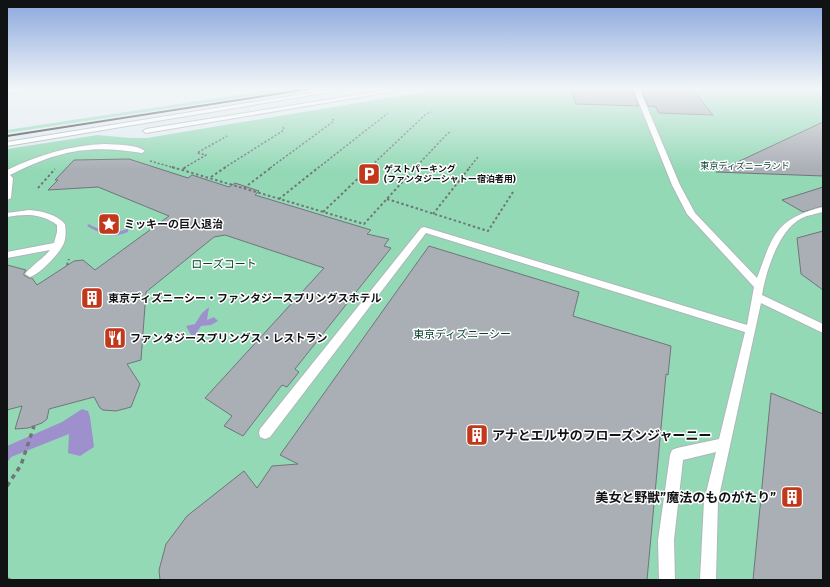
<svg xmlns="http://www.w3.org/2000/svg" width="830" height="587" font-family="'Fira Sans','Noto Sans JP',sans-serif">
<style>
.green{fill:#94d9b6}
.water{fill:#9d90cd}
.building{fill:#aaaeb5;stroke:#71757b}
.lines{fill:none;stroke-linecap:round;stroke-linejoin:round}
.service-casing{stroke:#aeb6ba;stroke-width:2}
.path-far2{stroke:#707678;stroke-width:1.5;stroke-dasharray:2 2;stroke-linecap:butt}
.path-far1{stroke:#707678;stroke-width:2;stroke-dasharray:2.5 2.5;stroke-linecap:butt}
.path{stroke:#707678;stroke-width:3.5;stroke-dasharray:4.5 4.5;stroke-linecap:butt}
.service{fill:#fff;fill-rule:evenodd}
.rail{stroke:#2d3032;stroke-width:2}
.labels{text-anchor:middle;stroke-width:3;stroke-linejoin:round;paint-order:stroke}
.far-park-label{font-size:9px;fill:#04422b;stroke:#fff}
.far-poi-label{font-size:9px;font-weight:bold;fill:#101214;stroke:#fff;text-anchor:start}
.poi-label{font-size:11px;font-weight:bold;fill:#101214;stroke:#fff;text-anchor:start}
.park-label{font-size:11px;fill:#04422b;stroke:#fff}
.near-poi-label{font-size:13px;font-weight:bold;fill:#101214;stroke:#fff;text-anchor:start}
</style>
<rect width="100%" height="100%" fill="#e2ebef"/>
<g class="green">
<polygon points="284,88 304,88 7,133 7,130"/>
<polygon points="447,88 823,88 823,580 7,580 7,149 98,135 130,138 147,138"/>
</g>
<g class="water">
<path d="M89 224C97 230 120 235 128 228V232C112 239 102 234 87 226Z"/>
<polygon points="209,307 207,320 214,317 218,321 211,325 201,326 195,335 191,335 186,326 195,324 202,313"/>
<polygon points="82,409 88,411 90,417 94,447 80,456 68,453 69,434 11,457 7,463 7,446 62,422"/>
</g>
<g class="building">
<polygon points="571,88 632,88 639,106 576,104"/>
<polygon points="641,88 691,88 713,115 659,113 656,107 648,106"/>
<polygon points="823,122 823,176 716,172"/>
<polygon points="129,159 188,178 192,175 229,187 235,183 259,191 255,195 371,230 367,234 389,239 384,246 391,248 295,369 299,372 287,387 282,385 243,436 224,426 232,416 205,398 324,268 225,235 214,237 146,292 141,360 127,364 140,384 131,407 116,411 103,410 100,408 94,397 49,409 47,419 42,423 28,428 15,429 22,406 7,410 7,265 26,270 24,273 24,275 29,278 32,278 37,285 74,261 83,260 95,270 169,216 98,187 48,190 58,180 55,180 74,160"/>
<polygon points="823,187 823,206 803,212 782,200"/>
<polygon points="823,231 823,290 801,274 797,238"/>
<polygon points="429,246 579,292 573,316 671,346 668,375 666,374 647,580 160,580 159,570 166,544 187,516 244,471 257,488 272,466 298,464 280,455"/>
<polygon points="771,393 823,414 823,580 753,580"/>
</g>
<g class="lines">
<g class="service-casing">
<g id="service">
<polygon points="26,88 43,88 7,94 7,90"/>
<polygon points="340,88 354,88 7,146 7,142"/>
<polygon points="400,88 414,88 146,133 143,131 146,129"/>
<path d="M633 88H639L680 185 695 213 757 278C773 235 775 219 823 207V212C816 214 808 215 802 218 779 229 766 271 762 295L823 324V333L761 303 718 501 716 580H700L704 501 716 452 683 460 674 540 675 580H659L658 540 670 455 672 450 677 448 719 439 745 332 426 233 270 437 265 439 260 437 259 433 260 429 421 228 424 227 747 325 754 287 687 214 672 185Z"/>
<path d="M105 144C117 145 136 144 145 151L142 153C89 144 57 151 10 175L13 178 11 198 7 200V170C39 155 70 145 105 144Z"/>
<path d="M29 210C42 211 56 214 65 224 66 231 66 240 63 245 59 254 40 274 30 277L25 274C32 265 43 259 50 250L7 258V252L54 243 57 232V225C41 213 25 214 7 217V213Z"/>
</g>
</g>
<g class="path-far2">
<polyline points="424,91 440,88"/>
<polyline points="150,161 175,168"/>
<polyline points="184,168 206,155 197,153 227,136"/>
<polyline points="224,168 284,130 283,126"/>
<polyline points="270,168 334,121 332,118"/>
<polyline points="318,168 388,113"/>
<polyline points="369,168 426,114 432,112"/>
<polyline points="415,168 448,133 452,132"/>
<polyline points="469,168 478,157"/>
</g>
<g class="path-far1">
<polyline points="172,167 364,224 416,167"/>
<polyline points="183,169 186,167"/>
<polyline points="211,177 226,167"/>
<polyline points="38,188 55,169"/>
<polyline points="244,188 272,167"/>
<polyline points="279,199 319,167"/>
<polyline points="387,199 488,231 513,192"/>
<polyline points="323,212 370,167"/>
<polyline points="433,214 470,167"/>
<polyline points="67,265 69,259"/>
</g>
<g class="path">
<polyline points="7,486 21,465 34,426"/>
<polyline points="7,579 10,580"/>
</g>
<use href="#service" class="service"/>
<polyline class="rail" points="7,136 315,88"/>
</g>
<linearGradient id="sky" x2="0" y2="1"><stop stop-color="#8aa6dd"/><stop offset="0.52" stop-color="#f2f6f8"/><stop offset="1" stop-color="#f2f6f8" stop-opacity="0"/></linearGradient>
<rect width="830" height="170" fill="url(#sky)"/>
<defs>
<g id="parking-square" transform="scale(1.15)"><rect x="-9" y="-9" width="18" height="18" rx="4" fill="#c2381c" stroke="#fff"/><path d="M-3.5-5.5H1a3.5 3.5 0 0 1 0 7H-1V5.5H-3.5ZM-1-3.4V-.6H.8a1.4 1.4 0 0 0 0-2.8Z" fill="#fff"/></g>
<g id="sight-square" transform="scale(1.15)"><rect x="-9" y="-9" width="18" height="18" rx="4" fill="#c2381c" stroke="#fff"/><path d="M0-6L1.8-2.2L6-1.7L2.9 1.2L3.7 5.4L0 3.3L-3.7 5.4L-2.9 1.2L-6-1.7L-1.8-2.2Z" fill="#fff"/></g>
<g id="building-square" transform="scale(1.15)"><rect x="-9" y="-9" width="18" height="18" rx="4" fill="#c2381c" stroke="#fff"/><path d="M-4-6H4V6H1V3H-1V6H-4ZM-2.5-4.3h1.7v1.8h-1.7ZM.8-4.3h1.7v1.8H.8ZM-2.5-1h1.7V.8h-1.7ZM.8-1h1.7V.8H.8Z" fill="#fff"/></g>
<g id="restaurant-square" transform="scale(1.15)"><rect x="-9" y="-9" width="18" height="18" rx="4" fill="#c2381c" stroke="#fff"/><path d="M-5-6h1v4h1v-4h1v4h1v-4h1v5L-1.5 .5V6h-2V.5L-5-1ZM5-6V6H3V1.5H1.5Q1.5-4 5-6Z" fill="#fff"/></g>
</defs>
<g fill-rule="evenodd">
<use href="#parking-square" x="369" y="174"/>
<use href="#sight-square" x="109" y="224"/>
<use href="#building-square" x="92" y="298"/>
<use href="#restaurant-square" x="115" y="338"/>
<use href="#building-square" x="477" y="435"/>
<use href="#building-square" x="792" y="497"/>
</g>
<g class="labels">
<g class="far-park-label">
<text x="745" y="169">東京ディズニーランド</text>
</g>
<g class="far-poi-label">
<text x="384" y="172">ゲストパーキング<tspan x="384" dy="10">(ファンタジーシャトー宿泊者用)</tspan></text>
</g>
<g class="poi-label">
<text x="124" y="228">ミッキーの巨人退治</text>
<text x="108" y="302">東京ディズニーシー・ファンタジースプリングスホテル</text>
<text x="130" y="342">ファンタジースプリングス・レストラン</text>
</g>
<g class="park-label">
<text x="224" y="268">ローズコート</text>
<text x="462" y="338">東京ディズニーシー</text>
</g>
<g class="near-poi-label">
<text x="492" y="440">アナとエルサのフローズンジャーニー</text>
<text x="776" y="502" text-anchor="end">美女と野獣”魔法のものがたり”</text>
</g>
</g>
<rect width="830" height="587" fill="none" stroke="#101214" stroke-width="16"/>
</svg>
